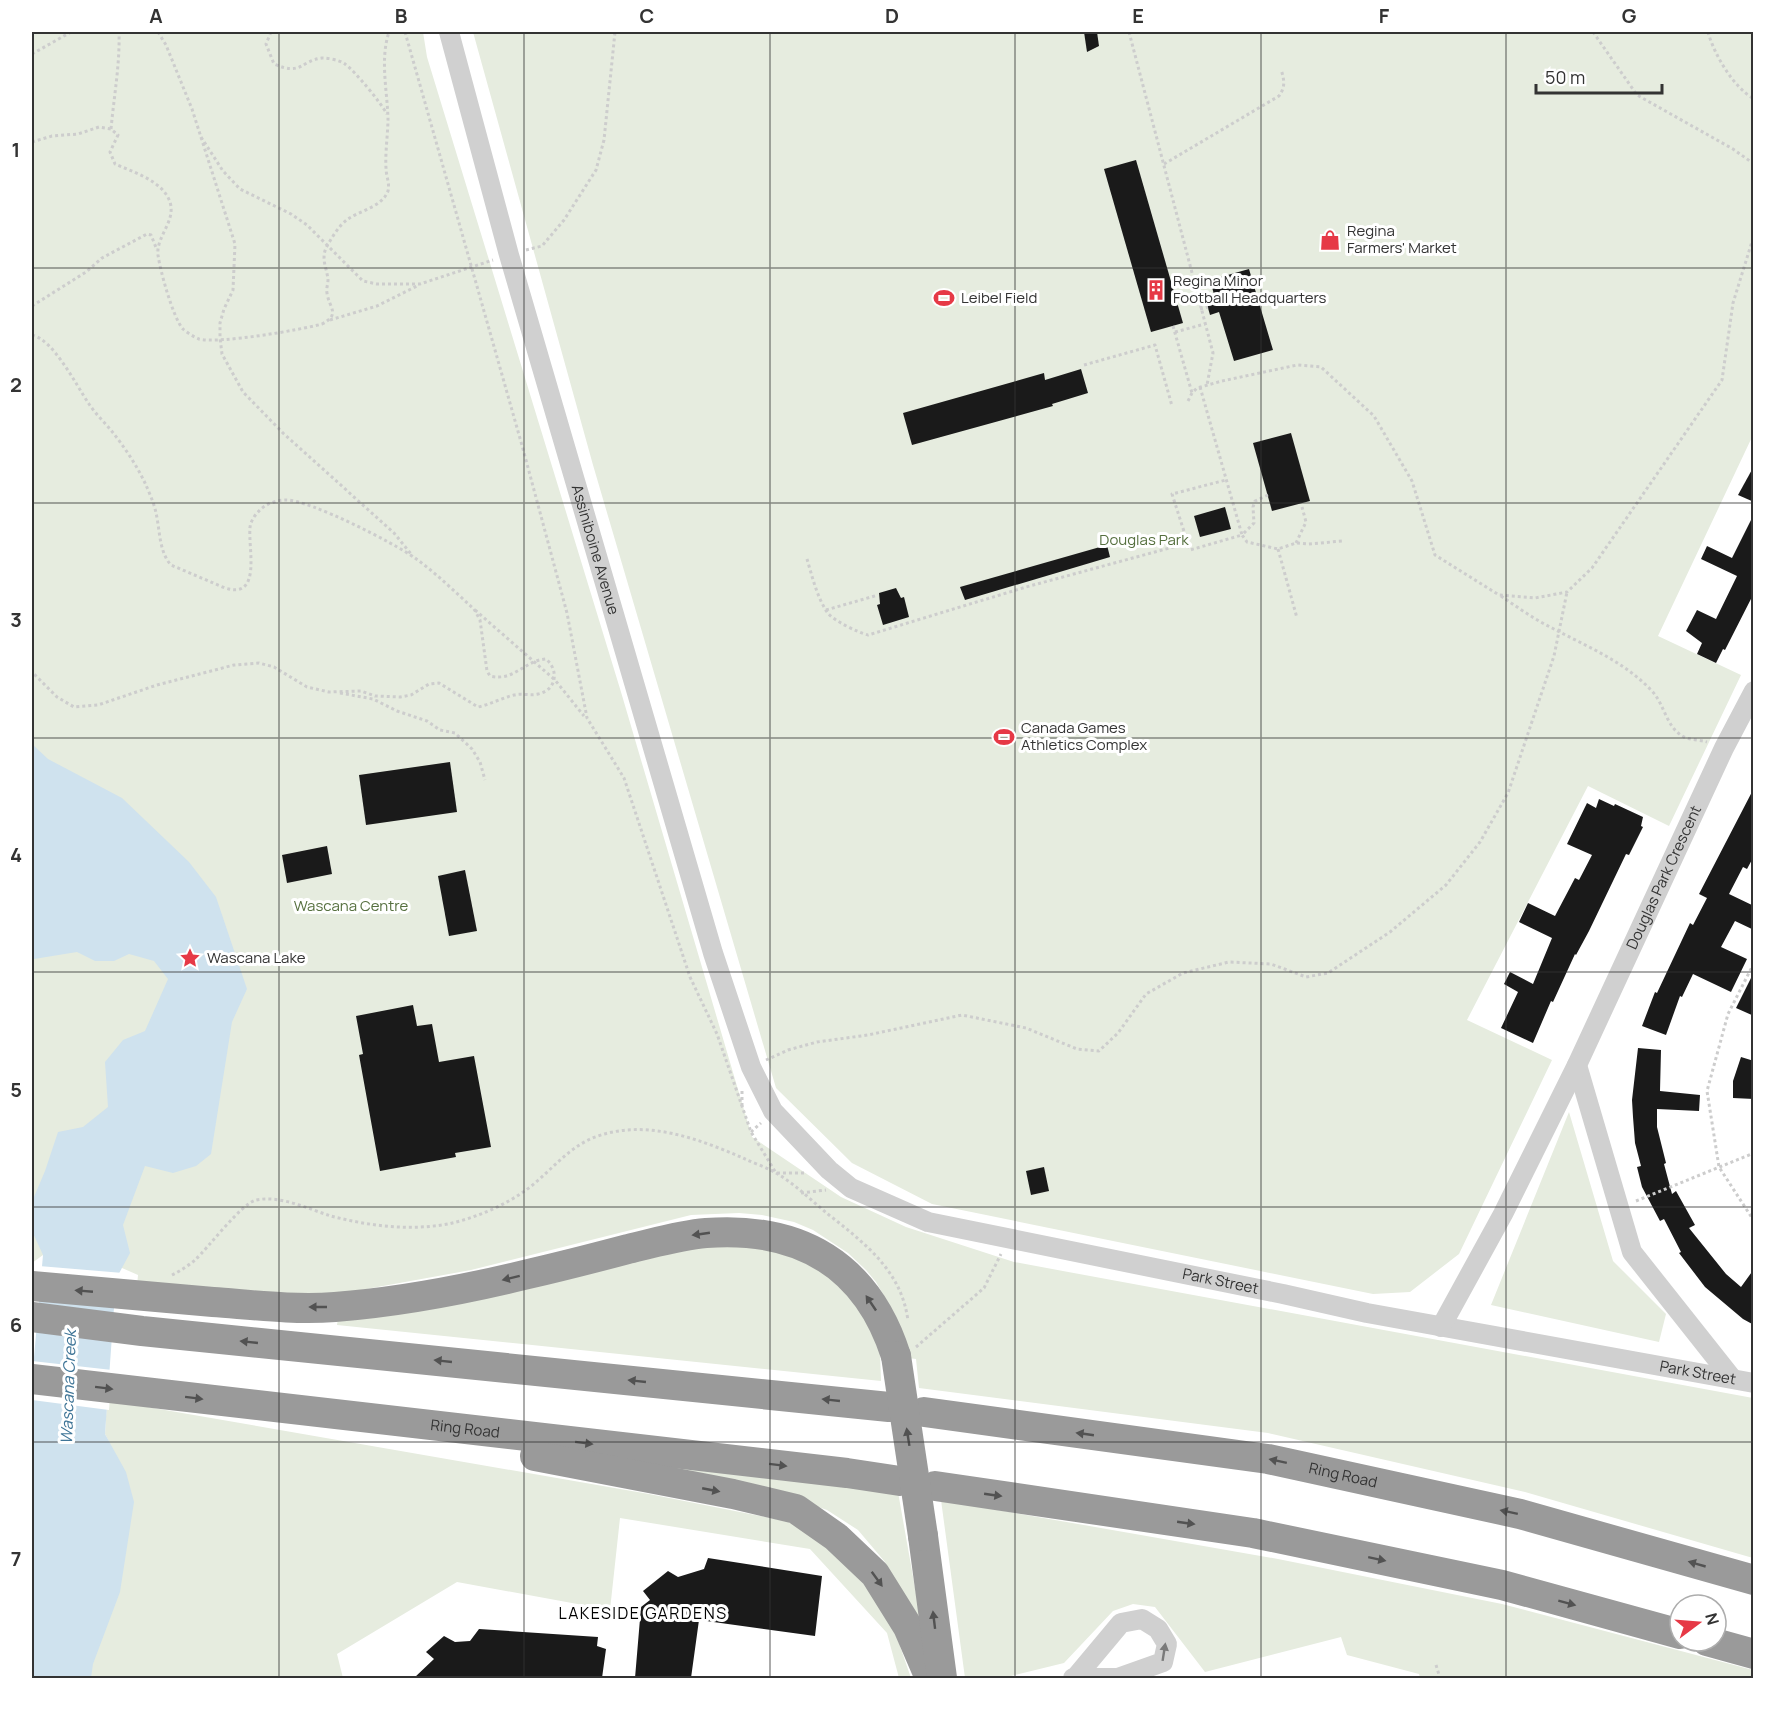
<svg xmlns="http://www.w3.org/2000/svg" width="1785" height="1710" font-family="Manrope,sans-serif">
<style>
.green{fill:#e6ecdf}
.water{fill:#cfe2ee}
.pier{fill:#fff}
.building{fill:#1a1a1a}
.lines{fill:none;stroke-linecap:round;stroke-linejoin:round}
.path{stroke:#cdcdcd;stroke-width:3;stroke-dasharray:3 3;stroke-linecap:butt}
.minor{stroke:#d0d0d0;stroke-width:20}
.highway{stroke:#9a9a9a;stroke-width:30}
.highway-bridge{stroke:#9a9a9a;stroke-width:30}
.oneway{fill:#525252}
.oneway2{fill:#7a7a7a}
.grid{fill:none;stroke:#333;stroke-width:1.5;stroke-opacity:0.55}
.labels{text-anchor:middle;stroke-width:6;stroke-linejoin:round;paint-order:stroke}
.poi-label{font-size:15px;fill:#333;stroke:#fff;text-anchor:start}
.park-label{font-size:15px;fill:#56703f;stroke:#fff}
.street-label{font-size:15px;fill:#333;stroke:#fff}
.water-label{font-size:16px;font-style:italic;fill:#3f7597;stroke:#fff}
.neighbourhood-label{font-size:16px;letter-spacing:1.5px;fill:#000;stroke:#fff}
.neatline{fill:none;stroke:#333;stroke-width:2}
.grid-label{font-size:20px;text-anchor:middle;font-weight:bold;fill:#333}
</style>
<rect width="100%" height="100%" fill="#fff"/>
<g class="green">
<polygon points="32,32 423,32 427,57 621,692 752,1137 841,1197 906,1227 1014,1262 1753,1398 1753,1558 1525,1492 1268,1433 919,1388 916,1359 908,1358 893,1311 876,1282 866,1270 848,1253 813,1230 794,1222 762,1215 739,1213 691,1215 471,1270 339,1294 270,1294 137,1286 138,1275 122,1268 43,1255 32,1263"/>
<polygon points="473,32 1753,32 1753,435 1658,636 1741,675 1669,826 1588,786 1467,1020 1552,1060 1459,1254 1410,1292 1373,1294 932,1204 852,1163 776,1088 593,465"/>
<polygon points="1569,1112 1613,1261 1666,1314 1659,1342 1491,1305"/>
<polygon points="722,1240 808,1255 860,1302 880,1351 881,1381 337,1325 339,1311"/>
<polygon points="107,1400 649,1494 786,1521 826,1540 863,1573 891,1620 911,1678 899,1678 887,1633 810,1549 620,1518 610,1610 457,1582 337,1654 343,1678 32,1678 113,1450 105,1434"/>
<polygon points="575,1455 898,1492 923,1633 919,1634 885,1562 858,1530 827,1510 782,1494"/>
<polygon points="941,1500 1278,1559 1502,1604 1753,1670 1753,1678 1420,1678 1419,1674 1347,1655 1341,1637 1205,1672 1155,1607 1133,1604 1113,1611 1064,1663 1003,1678 965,1678"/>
</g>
<polygon class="water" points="32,744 48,759 122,798 189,862 216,897 247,989 232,1022 211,1154 196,1166 173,1173 145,1166 123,1225 130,1253 116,1279 105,1434 126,1472 134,1502 120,1592 93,1664 91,1678 32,1678 32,1380 43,1255 32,1231 32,1217 34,1197 45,1171 58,1132 83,1127 108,1107 105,1062 123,1040 145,1031 168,979 154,961 129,954 114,961 95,961 77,952 34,959 32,967"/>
<g class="pier">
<polygon points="39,1266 123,1273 119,1280 36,1298"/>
<polygon points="32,1361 112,1370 109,1410 32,1400"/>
</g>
<g class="building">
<polygon points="1084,32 1097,32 1099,46 1087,52"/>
<polygon points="1136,160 1183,323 1151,332 1104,169"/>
<polygon points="1249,269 1273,350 1234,361 1219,312 1210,315 1206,301 1215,298 1210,280"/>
<polygon points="1081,369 1088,393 1052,404 1053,406 912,445 903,413 1044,373 1045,380"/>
<polygon points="1291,433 1310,501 1272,511 1253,443"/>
<polygon points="1754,466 1754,502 1738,495"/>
<polygon points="1225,507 1231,529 1200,537 1194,516"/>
<polygon points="1754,514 1754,593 1725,650 1723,649 1716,663 1697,654 1702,643 1686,631 1697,610 1716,619 1737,576 1701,559 1707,546 1732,558"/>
<polygon points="1107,545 1110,557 965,600 960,587"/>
<polygon points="896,588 901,598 904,597 909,617 883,625 877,605 880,604 879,593"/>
<polygon points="450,762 457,812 366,825 359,775"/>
<polygon points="1754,788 1754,856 1747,869 1743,867 1729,894 1754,906 1754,930 1735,921 1721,947 1747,959 1731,992 1693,974 1682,997 1680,996 1666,1035 1642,1026 1655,992 1657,993 1690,923 1693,925 1707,898 1699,894"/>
<polygon points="1599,799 1614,806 1615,804 1643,817 1641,826 1643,827 1629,855 1626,854 1589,931 1576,955 1575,954 1553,1002 1551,1001 1533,1043 1501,1028 1518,992 1504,984 1510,972 1533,984 1552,938 1519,922 1528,903 1555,916 1575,878 1579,880 1592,855 1567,844 1587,803 1596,808"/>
<polygon points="327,846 332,874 287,883 282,855"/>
<polygon points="465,870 477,931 449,936 438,876"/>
<polygon points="1754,972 1754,1016 1736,1008"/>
<polygon points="413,1005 417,1026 432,1024 439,1062 474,1056 491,1147 455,1153 456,1157 380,1171 359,1055 363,1054 356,1016"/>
<polygon points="1638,1048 1661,1050 1660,1091 1700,1095 1699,1111 1657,1109 1657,1127 1666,1163 1664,1164 1672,1194 1676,1191 1695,1225 1689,1228 1726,1274 1741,1287 1754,1269 1754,1325 1743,1319 1705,1287 1679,1253 1681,1252 1664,1219 1660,1221 1642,1187 1637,1167 1641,1166 1635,1143 1633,1117 1632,1100"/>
<polygon points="1741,1057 1754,1061 1754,1099 1733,1098 1733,1081"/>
<polygon points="1044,1167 1049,1191 1031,1195 1026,1171"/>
<polygon points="708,1558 822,1576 815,1636 699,1620 691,1678 635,1678 641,1607 650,1600 643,1591 668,1571 678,1577 704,1569"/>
<polygon points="479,1629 598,1637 597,1646 606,1649 602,1678 414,1678 434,1659 426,1652 444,1636 455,1642 470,1641"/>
</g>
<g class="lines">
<g class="path">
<polyline points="158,32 166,45 192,109 235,244 233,290 224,309 220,323 220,338 222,354 243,392 283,433 394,533 411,554"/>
<path d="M271 32 266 44 274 64C302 76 300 61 322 58 329 58 339 60 345 64 355 71 381 103 387 114"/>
<polyline points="405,32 523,449 567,613 587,718 624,778 690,977 717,1034 751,1132 776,1173 807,1173"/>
<polyline points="1129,32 1213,353 1207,385"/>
<polyline points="1593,32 1637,95 1733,149 1754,164"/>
<path d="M1708 32C1714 54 1733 87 1754 99"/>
<polyline points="32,54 71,32"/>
<path d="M111 129C114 96 120 64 119 32"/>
<polyline points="201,137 223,171 240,189 291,214 307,225 363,281 377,284 420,284 493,260"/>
<path d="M32 142 52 136 78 134 99 127 111 129 118 135 110 152 115 164C133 172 163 181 170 202 176 222 156 236 158 255 160 270 173 318 183 329 186 332 194 337 199 339 219 344 300 330 322 324 341 314 329 308 327 293 326 289 328 284 328 280 327 268 321 260 326 248 331 239 339 225 348 219 361 210 382 207 388 191 390 183 386 176 386 168 385 152 388 134 388 118 387 89 380 59 389 32"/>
<path d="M1164 164 1279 96C1286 86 1284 80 1281 69"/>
<polyline points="526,250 542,246 564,220 596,170 604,140 615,32"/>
<polyline points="32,306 86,272 102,258 147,234 151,235 157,250"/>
<polyline points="1200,309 1208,307"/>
<polyline points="330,320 377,306 419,285"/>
<polyline points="1173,326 1192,393"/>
<polyline points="1175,332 1205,324"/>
<path d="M32 335C54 340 76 385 89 404 95 413 103 421 110 429 123 445 136 464 145 483 149 492 154 503 156 513 160 530 159 552 171 565L225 588C262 600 248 549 250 528 250 523 254 516 258 512 265 504 276 500 286 500 310 500 394 543 415 558 436 573 455 592 474 609L480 620 487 671 490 676C514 682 525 660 546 659 559 670 557 690 538 694 530 696 522 693 514 695 502 698 491 704 478 707L439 683 429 684 411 695 400 697 375 696 361 691 329 692 307 687 274 667 259 663 234 665 157 685 98 705 74 707 57 697 32 672"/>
<polyline points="1084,365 1155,345 1172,406"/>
<polyline points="1200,387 1242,535 1190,550 1172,494 1226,480"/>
<polyline points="1188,401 1192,393 1197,388 1222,381 1297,365 1321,367 1374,416 1412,481 1435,555 1499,595 1535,598 1567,592 1592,568 1722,380 1733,303 1754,235"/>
<polyline points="1268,495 1255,501 1253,507 1254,523 1242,535 1247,542 1278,549 1296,543 1308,544 1343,541"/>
<polyline points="1296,543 1306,522 1302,507"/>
<polyline points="1278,549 1297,618"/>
<path d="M807 559C812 576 817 597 827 612 832 620 859 633 868 635L1026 587 1188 543"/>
<path d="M1501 596C1517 607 1534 619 1552 628 1586 646 1623 661 1650 689 1665 703 1665 727 1684 737 1691 740 1700 740 1707 742"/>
<polyline points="475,610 555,680 584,716"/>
<polyline points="826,610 878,595"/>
<polyline points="340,693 373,699 397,711 427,721 440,730 455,733 472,749 480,762 485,780"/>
<polyline points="1754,963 1728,1014 1707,1091 1719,1167 1754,1221"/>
<polyline points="766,1060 788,1050 817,1042 868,1035 962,1015 1026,1028 1077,1049 1099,1051 1118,1033 1146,994 1183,973 1229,962 1271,964 1306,977 1328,973 1390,932 1446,885 1480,842 1508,793 1554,656 1567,592"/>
<polyline points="742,1091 742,1106"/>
<polyline points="751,1132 761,1123"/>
<polyline points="801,1193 826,1190"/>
<polyline points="1636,1201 1754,1153"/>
<path d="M172 1275C180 1271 188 1266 195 1260 208 1248 241 1204 256 1200 281 1195 308 1209 331 1216 369 1226 409 1231 448 1224 475 1218 504 1206 526 1190 551 1172 568 1146 598 1136 647 1119 699 1139 743 1158 753 1163 766 1167 776 1173 795 1184 812 1201 829 1215 866 1244 902 1272 908 1321"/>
<polyline points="916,1347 984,1288 1001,1254"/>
<polyline points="1436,1665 1440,1678"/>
</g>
<g class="minor">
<path id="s1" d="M449 32 509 255 713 953 751 1067 773 1111 829 1170 851 1188 928 1222 1283 1294 1367 1313 1754 1383"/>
<polyline points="1577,1065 1632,1252 1731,1377"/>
<path id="s2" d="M1441 1327 1503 1214 1577 1065 1724 748 1754 691"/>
<polyline points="1073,1678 1118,1678 1163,1662 1167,1644 1158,1629 1142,1619 1121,1623 1075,1678"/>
</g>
<g class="highway">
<path d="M32 1286C92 1291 153 1297 213 1302 254 1305 294 1310 335 1307 399 1302 462 1290 524 1275 559 1267 594 1258 628 1249 654 1243 680 1235 706 1233 800 1226 867 1265 896 1356"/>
<polyline points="32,1317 142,1331 889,1407"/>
<path id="s3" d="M32 1379 847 1473 900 1481"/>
<path id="s4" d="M924 1412 1268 1459 1520 1514 1754 1580"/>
<polyline points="535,1456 733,1494 796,1509 836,1537 875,1574 908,1627 930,1678"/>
<polyline points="935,1486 1253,1533 1502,1585 1680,1634"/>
<polyline points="923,1536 942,1678"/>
<polyline points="1707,1641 1754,1654"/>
</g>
<polyline class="highway-bridge" points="896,1356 923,1536"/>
</g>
<defs><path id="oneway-solid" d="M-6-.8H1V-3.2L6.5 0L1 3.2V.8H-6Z" transform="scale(1.5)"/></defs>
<g class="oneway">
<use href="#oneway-solid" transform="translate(701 1234) rotate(172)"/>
<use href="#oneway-solid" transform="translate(511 1278) rotate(166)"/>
<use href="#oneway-solid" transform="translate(84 1291) rotate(-175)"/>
<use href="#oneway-solid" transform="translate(871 1303) rotate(-124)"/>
<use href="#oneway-solid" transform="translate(318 1307) rotate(180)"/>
<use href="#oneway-solid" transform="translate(249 1342) rotate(-174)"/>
<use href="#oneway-solid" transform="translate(443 1361) rotate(-174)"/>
<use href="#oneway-solid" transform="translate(637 1381) rotate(-174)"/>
<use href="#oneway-solid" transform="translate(104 1388) rotate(7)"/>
<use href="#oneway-solid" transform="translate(194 1398) rotate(7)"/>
<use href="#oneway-solid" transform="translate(831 1400) rotate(-174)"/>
<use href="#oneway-solid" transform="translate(1085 1434) rotate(-172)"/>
<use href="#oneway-solid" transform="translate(908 1437) rotate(-99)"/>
<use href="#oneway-solid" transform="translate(584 1443) rotate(7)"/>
<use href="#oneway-solid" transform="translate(1278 1461) rotate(-168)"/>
<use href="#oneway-solid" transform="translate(778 1465) rotate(7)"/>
<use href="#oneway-solid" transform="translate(711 1490) rotate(11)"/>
<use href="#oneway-solid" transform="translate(993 1495) rotate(8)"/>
<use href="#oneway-solid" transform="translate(1509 1512) rotate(-168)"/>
<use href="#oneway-solid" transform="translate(1186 1523) rotate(8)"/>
<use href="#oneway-solid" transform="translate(1377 1559) rotate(12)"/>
<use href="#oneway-solid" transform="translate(1697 1564) rotate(-164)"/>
<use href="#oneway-solid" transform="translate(877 1579) rotate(54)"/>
<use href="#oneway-solid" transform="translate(1567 1603) rotate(15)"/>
<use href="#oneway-solid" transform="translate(934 1620) rotate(-97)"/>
</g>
<use class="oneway2" href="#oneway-solid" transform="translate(1164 1652) rotate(-81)"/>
<path class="grid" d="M279 32V1678M524 32V1678M770 32V1678M1015 32V1678M1261 32V1678M1506 32V1678M32 268H1754M32 503H1754M32 738H1754M32 972H1754M32 1207H1754M32 1442H1754"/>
<defs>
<g id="shop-bare" transform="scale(1.62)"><path d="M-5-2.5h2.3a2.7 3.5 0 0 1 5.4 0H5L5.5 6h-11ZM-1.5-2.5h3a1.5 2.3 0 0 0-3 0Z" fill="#e63946" stroke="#fff" stroke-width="2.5" paint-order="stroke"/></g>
<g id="building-bare" transform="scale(1.62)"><path d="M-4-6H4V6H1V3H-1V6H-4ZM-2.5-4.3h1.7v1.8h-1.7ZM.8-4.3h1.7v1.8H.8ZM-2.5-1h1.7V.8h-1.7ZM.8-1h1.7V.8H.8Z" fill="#e63946" stroke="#fff" stroke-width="2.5" paint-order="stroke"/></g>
<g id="stadium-bare" transform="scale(1.62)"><path d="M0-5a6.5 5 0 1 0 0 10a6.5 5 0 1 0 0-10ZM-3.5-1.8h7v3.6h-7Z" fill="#e63946" stroke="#fff" stroke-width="2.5" paint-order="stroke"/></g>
<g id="sight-bare" transform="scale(1.62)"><path d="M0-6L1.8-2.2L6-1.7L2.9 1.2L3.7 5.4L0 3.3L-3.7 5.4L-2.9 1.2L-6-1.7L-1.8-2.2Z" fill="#e63946" stroke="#fff" stroke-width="2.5" paint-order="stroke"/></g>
</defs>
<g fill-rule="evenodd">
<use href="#shop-bare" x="1330" y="240"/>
<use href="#building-bare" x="1156" y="290"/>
<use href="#stadium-bare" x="944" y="298"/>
<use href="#stadium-bare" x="1004" y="737"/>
<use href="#sight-bare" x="190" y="958"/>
</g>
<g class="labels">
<g class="poi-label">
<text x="1347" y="236">Regina<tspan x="1347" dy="17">Farmers' Market</tspan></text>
<text x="1173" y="286">Regina Minor<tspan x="1173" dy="17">Football Headquarters</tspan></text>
<text x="961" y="303">Leibel Field</text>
<text x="1021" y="733">Canada Games<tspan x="1021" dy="17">Athletics Complex</tspan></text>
<text x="207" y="963">Wascana Lake</text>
</g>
<g class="park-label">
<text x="1144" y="545">Douglas Park</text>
<text x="351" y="911">Wascana Centre</text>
</g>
<g class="street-label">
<text dy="5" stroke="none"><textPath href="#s1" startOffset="538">Assiniboine Avenue</textPath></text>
<text dy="5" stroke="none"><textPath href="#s2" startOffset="502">Douglas Park Crescent</textPath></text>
<text dy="5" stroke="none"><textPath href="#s1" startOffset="1620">Park Street</textPath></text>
<text dy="5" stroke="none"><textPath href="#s1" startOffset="2106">Park Street</textPath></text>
<text dy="5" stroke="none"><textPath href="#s3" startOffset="436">Ring Road</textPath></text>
<text dy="5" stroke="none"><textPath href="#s4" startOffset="424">Ring Road</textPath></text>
</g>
<g class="water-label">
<text transform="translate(68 1387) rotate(-88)" y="6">Wascana Creek</text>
</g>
<g class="neighbourhood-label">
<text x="643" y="1619">LAKESIDE GARDENS</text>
</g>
</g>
<rect width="1785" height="1710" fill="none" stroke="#ffffff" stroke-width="66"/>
<g transform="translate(1698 1623) rotate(74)"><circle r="28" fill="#ffffff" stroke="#adadad" stroke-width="1.5"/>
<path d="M0-4.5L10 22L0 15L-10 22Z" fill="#e63946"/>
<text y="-9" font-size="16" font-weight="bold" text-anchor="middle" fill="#333333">N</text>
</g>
<path d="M1536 84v9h126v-9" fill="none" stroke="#333333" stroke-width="3"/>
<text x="1545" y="84" font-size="18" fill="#333333" stroke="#ffffff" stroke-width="4.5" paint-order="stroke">50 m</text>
<rect x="33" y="33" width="1719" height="1644" class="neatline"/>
<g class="grid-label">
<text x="156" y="23">A</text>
<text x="401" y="23">B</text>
<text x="647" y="23">C</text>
<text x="892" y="23">D</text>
<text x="1138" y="23">E</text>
<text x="1384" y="23">F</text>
<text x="1629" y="23">G</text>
<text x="16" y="157">1</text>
<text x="16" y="392">2</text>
<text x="16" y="627">3</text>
<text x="16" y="862">4</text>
<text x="16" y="1097">5</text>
<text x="16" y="1332">6</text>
<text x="16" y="1566">7</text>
</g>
</svg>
